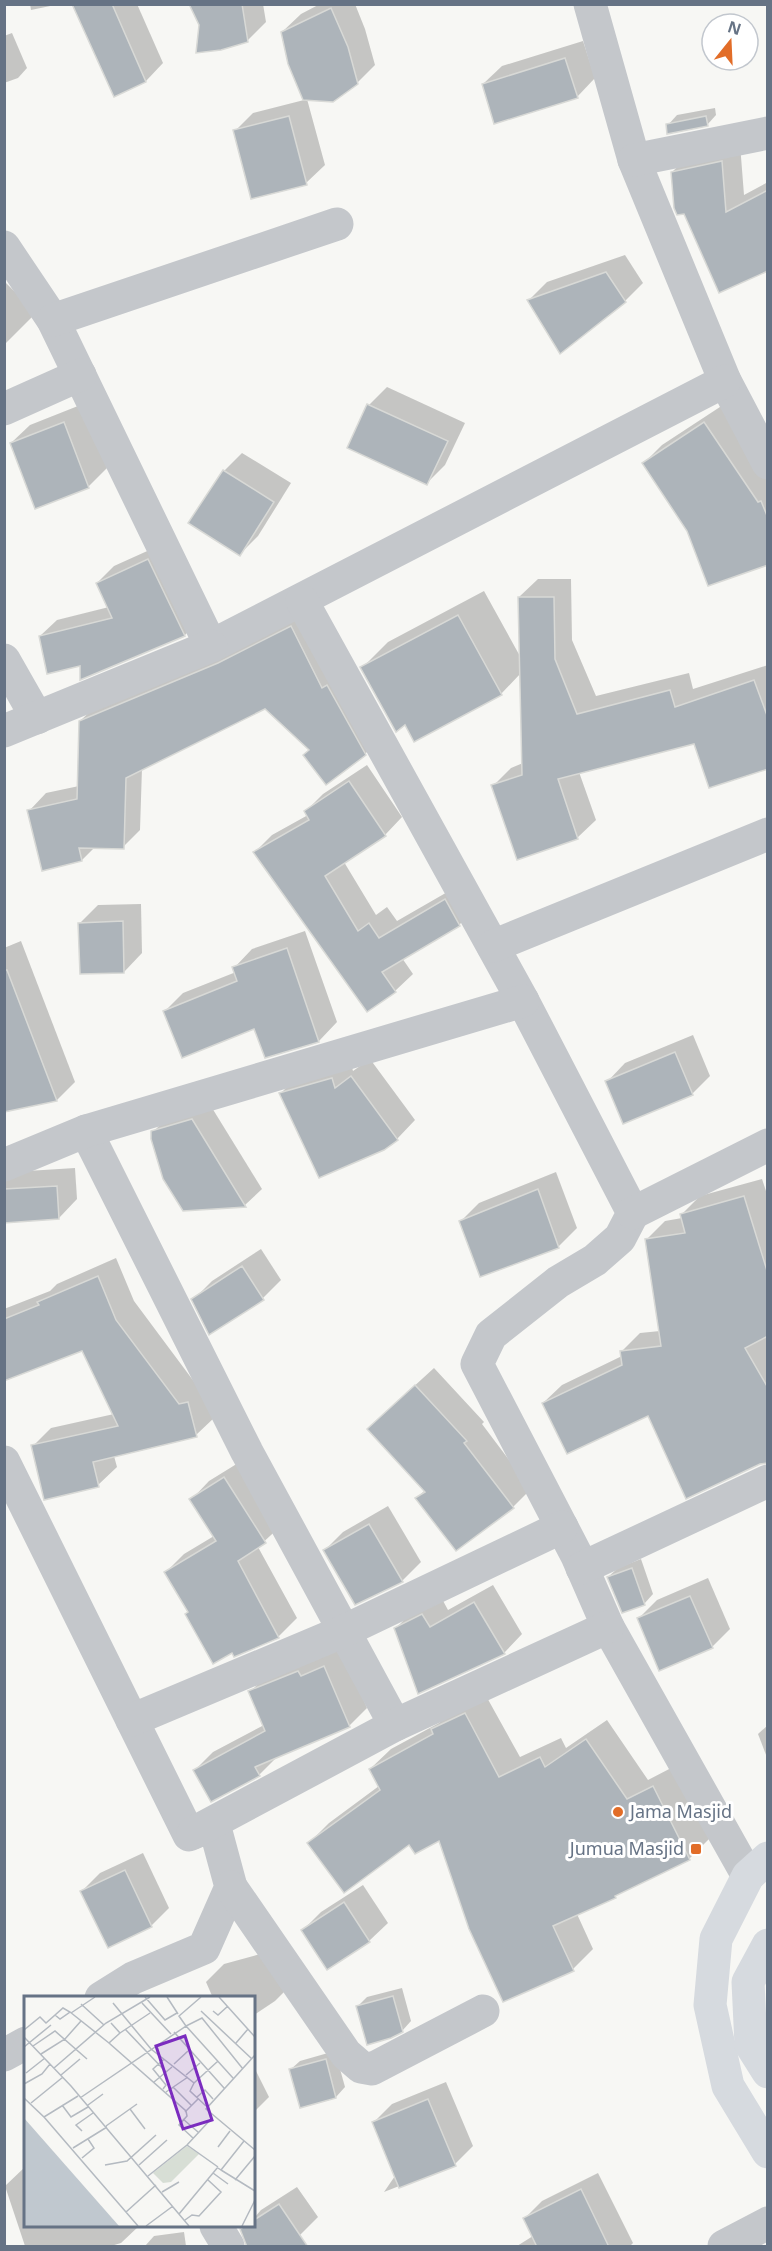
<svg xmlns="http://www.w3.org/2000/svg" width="772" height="2251" font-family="'Noto Sans',sans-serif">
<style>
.shadow{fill:#0003}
.building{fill:#adb4ba;stroke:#d8d9d6;stroke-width:1.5}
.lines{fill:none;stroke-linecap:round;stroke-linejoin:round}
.minor{stroke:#c4c7cb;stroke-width:33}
.major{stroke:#d6dadf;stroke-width:33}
.poi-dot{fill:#e26d28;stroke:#fff;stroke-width:2}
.labels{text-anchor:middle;stroke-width:6;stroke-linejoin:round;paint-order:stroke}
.poi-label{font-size:18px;fill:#667385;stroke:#fff;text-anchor:start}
.inset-road{fill:none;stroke:#b4bac1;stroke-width:1.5}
.view{fill:#7b2cbf;fill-opacity:0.15;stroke:#7b2cbf;stroke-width:3}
.inset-edge{fill:none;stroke:#667385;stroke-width:3}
</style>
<rect width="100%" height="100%" fill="#f7f7f4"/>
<g class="shadow">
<polygon points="30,4 60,4 31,10"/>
<polygon points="74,4 137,4 163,63 146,81"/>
<polygon points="190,4 263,4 266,22 247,41 200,25"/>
<polygon points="320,4 355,4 365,29 375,65 357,83 307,99 325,165 306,183 235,131 253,113 304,100 282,32 301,14"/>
<polygon points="12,33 27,68 18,78 4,83 4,36"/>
<polygon points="583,41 595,78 577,97 483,84 502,66"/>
<polygon points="715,108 716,115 707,125 668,125 677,115"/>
<polygon points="740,144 744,195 768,182 768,266 672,172 691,154"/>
<polygon points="625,255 643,283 625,301 529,300 547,282"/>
<polygon points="4,281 36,313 4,345"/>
<polygon points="387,387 465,423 445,465 427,483 369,405"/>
<polygon points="83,404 107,468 89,486 36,507 11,443 30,425"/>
<polygon points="723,405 768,472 768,563 688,530 644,463 662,445"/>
<polygon points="242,453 291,483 258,536 240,554 224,471"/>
<polygon points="165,543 201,618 185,635 81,677 81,664 40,636 57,620 109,607 97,583 114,566"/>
<polygon points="538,579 571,579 572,640 596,696 689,673 693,689 768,665 768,767 695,743 579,772 596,820 577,838 493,786 511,768 523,763 521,673 501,694 405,723 362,668 388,642 484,591 521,658 519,597"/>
<polygon points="309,610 382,737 365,754 311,749 265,707 142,768 140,830 123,847 95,847 82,860 29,811 46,793 79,786 80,721 98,704"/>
<polygon points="367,765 402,817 385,835 344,862 376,915 387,907 397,921 463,883 477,907 459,925 402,958 413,974 395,991 255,852 272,835 308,815 305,812 323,794"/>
<polygon points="141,904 142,953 124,972 80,923 98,905"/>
<polygon points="305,931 337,1022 319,1041 164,1012 183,993 236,972 234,968 252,949"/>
<polygon points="21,941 75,1082 57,1100 4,1111 4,948"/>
<polygon points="693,1035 710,1076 692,1094 607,1082 625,1063"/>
<polygon points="370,1059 415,1120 397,1139 281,1093 299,1075 350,1060 353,1071"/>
<polygon points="209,1103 262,1189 245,1205 184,1209 153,1132 170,1115"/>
<polygon points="75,1168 77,1199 59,1218 4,1221 4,1178 11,1172"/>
<polygon points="556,1172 577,1228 558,1247 461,1221 479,1203"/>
<polygon points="762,1179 768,1197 768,1461 648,1414 543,1403 562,1385 622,1356 622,1351 640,1333 660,1331 647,1239 665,1221 682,1218 681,1215 700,1196"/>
<polygon points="261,1249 281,1280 263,1298 210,1333 193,1300 212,1281"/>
<polygon points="116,1258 134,1301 198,1387 215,1417 196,1435 114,1456 117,1467 98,1485 33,1446 51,1428 114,1414 83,1349 4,1379 4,1309 50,1291 57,1284"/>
<polygon points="434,1368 484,1422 482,1424 531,1489 513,1507 417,1498 425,1490 387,1411"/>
<polygon points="243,1460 283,1524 258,1547 297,1618 279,1636 234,1655 189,1612 166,1572 184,1554 214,1536 191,1500 209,1481"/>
<polygon points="388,1506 421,1562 402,1581 356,1603 325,1550 343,1532"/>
<polygon points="641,1559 653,1594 644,1604 608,1577 618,1568"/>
<polygon points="708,1578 730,1629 712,1647 639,1618 657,1600"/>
<polygon points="493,1585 522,1634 504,1653 395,1629 414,1610 441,1597 448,1610"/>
<polygon points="342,1649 367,1708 349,1726 278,1756 259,1775 195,1770 213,1752 264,1725 250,1692 268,1674"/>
<polygon points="485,1694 520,1757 561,1738 566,1748 607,1720 648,1780 673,1767 709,1839 689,1859 577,1914 593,1949 573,1969 440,1839 410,1842 309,1843 329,1823 379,1786 370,1769 391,1749 439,1723 453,1709"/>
<polygon points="768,1725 768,1760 758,1734"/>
<polygon points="143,1853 169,1908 151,1926 82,1891 100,1873"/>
<polygon points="363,1885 388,1923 369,1941 303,1930 321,1912"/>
<polygon points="271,1951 293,1983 275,2001 254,2015 254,1998 213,1998 206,1982 224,1964"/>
<polygon points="402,1988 411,2021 402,2031 358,2006 367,1997"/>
<polygon points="335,2051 345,2087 336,2097 290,2070 300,2061"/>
<polygon points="254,2067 269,2097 254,2112"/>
<polygon points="446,2082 473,2146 455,2164 384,2192 395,2176 374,2122 392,2104"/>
<polygon points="26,2166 26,2226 139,2226 121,2243 111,2246 25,2246 5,2186"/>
<polygon points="598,2173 633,2243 630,2246 517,2246 533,2236 525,2218 542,2201"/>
<polygon points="297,2187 318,2217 300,2235 243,2228 246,2226 254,2226 254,2218 261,2210"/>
<polygon points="184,2232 186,2246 145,2246 154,2236"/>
</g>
<g class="building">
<polygon points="72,4 112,4 146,82 114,97"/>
<polygon points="189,4 242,4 248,42 221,50 196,53 199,25"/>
<polygon points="331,8 348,47 358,84 333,102 303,100 288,64 281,32"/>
<polygon points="565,58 578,98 494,124 482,84"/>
<polygon points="289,116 307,185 251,199 233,130"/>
<polygon points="706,116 708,126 667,134 666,124"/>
<polygon points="722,161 726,212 768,190 768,271 719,293 684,214 677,215 674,208 671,172"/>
<polygon points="606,272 626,302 560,354 527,300"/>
<polygon points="367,404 448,441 427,485 347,448"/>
<polygon points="64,422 89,488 35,509 10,443"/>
<polygon points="704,422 758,502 761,501 768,518 768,565 708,586 687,531 642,463"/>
<polygon points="223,470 274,502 240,556 188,523"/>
<polygon points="148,559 185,636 80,680 80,666 47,674 39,636 112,618 96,583"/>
<polygon points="518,597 554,597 555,659 577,714 670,690 675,707 754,680 768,718 768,769 709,788 694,744 558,779 578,839 517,860 491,785 522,775"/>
<polygon points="458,615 502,695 414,742 405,725 396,732 360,667"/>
<polygon points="291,626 322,688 327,685 366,755 326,785 303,755 309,750 265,709 126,778 124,849 79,848 82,861 42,871 27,810 77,799 79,721 218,663"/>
<polygon points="349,781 386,836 325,876 358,931 369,923 379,938 445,899 460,926 382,972 396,992 367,1012 253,852 309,820 304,811"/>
<polygon points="123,921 124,973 80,974 78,923"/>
<polygon points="287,948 319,1042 265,1058 254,1029 182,1058 163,1011 237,981 232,967"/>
<polygon points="4,970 7,970 57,1101 4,1112"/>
<polygon points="675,1052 693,1095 623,1124 605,1081"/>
<polygon points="351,1076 398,1140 384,1150 319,1178 279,1093 332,1078 335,1088"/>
<polygon points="192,1119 246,1207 183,1211 163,1179 151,1139 151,1131"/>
<polygon points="57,1186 59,1219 4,1223 4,1189"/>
<polygon points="538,1189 559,1248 480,1277 459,1221"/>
<polygon points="744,1196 768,1274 768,1336 745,1348 768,1388 768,1463 760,1464 686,1499 648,1416 567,1454 542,1403 622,1365 620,1351 661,1346 645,1239 685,1233 680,1214"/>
<polygon points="242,1266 264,1300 209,1335 191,1299"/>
<polygon points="98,1276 116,1320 179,1404 188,1402 197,1437 93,1462 99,1487 44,1500 31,1445 118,1426 82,1351 4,1381 4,1319 39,1305 37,1302"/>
<polygon points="415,1385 467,1441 464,1443 514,1508 456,1551 415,1498 425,1492 367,1429"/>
<polygon points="224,1477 266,1543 238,1561 279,1638 234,1657 232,1653 213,1664 185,1614 188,1612 164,1572 216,1541 189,1499"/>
<polygon points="369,1524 403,1582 355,1605 323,1550"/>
<polygon points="632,1568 645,1605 622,1613 607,1577"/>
<polygon points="690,1596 713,1648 659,1671 637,1618"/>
<polygon points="474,1602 505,1654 418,1694 394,1628 422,1614 430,1627"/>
<polygon points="324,1666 350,1727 255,1767 260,1776 211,1802 193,1770 265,1731 248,1691 298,1671 301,1676"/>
<polygon points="465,1713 499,1777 540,1757 545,1767 586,1739 627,1799 653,1786 690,1860 615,1896 616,1898 553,1926 574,1971 503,2002 469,1929 439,1841 415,1854 409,1845 344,1893 307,1843 380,1790 369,1769 433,1734 431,1729"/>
<polygon points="125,1870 152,1927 108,1948 80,1891"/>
<polygon points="344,1902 370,1942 327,1970 301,1930"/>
<polygon points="393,1996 403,2032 391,2038 367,2045 356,2006"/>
<polygon points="326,2059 336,2098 300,2108 289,2069"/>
<polygon points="428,2099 456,2166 399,2188 372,2122"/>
<polygon points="581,2189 609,2247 537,2247 523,2218"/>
<polygon points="279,2204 308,2247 247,2247 240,2229 245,2226 254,2226 254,2220"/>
</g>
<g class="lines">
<g class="minor">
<polyline points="590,4 634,160 725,381 768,463"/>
<polyline points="634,160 768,133"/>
<polyline points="4,247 53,320 211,646 725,381"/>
<polyline points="53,320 337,224"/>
<polyline points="4,409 80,375"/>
<polyline points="302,601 523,1001 633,1213 620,1238 595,1260 558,1282 491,1335 477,1364 577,1556 608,1627 748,1876"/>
<polyline points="4,660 37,718"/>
<polyline points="4,731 211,646"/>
<polyline points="493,946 768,834"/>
<polyline points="86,1131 247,1452 395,1725"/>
<polyline points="4,1165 86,1131 523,1001"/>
<polyline points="633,1213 768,1145"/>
<polyline points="4,1462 189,1835 214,1824 231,1887 204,1948 133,1978 101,1998"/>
<polyline points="582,1568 768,1481"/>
<polyline points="132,1720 344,1631 562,1527"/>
<polyline points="193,1833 395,1725 608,1627"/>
<polyline points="231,1887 346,2054 361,2067 372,2069 483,2011"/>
<polyline points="4,2055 26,2043"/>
<polyline points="216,2226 228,2246"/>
<polyline points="724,2246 768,2223"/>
</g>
<g class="major">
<polyline points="768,1858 748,1876 716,1939 710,2005 728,2086 768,2152"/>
<polyline points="768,1945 748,1982 751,2045 768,2072"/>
</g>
</g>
<g class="poi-dot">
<circle cx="618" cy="1812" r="6"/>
<rect x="690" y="1843" width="12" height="12" rx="3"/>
</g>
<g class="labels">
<g class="poi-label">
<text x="630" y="1818">Jama Masjid</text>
<text x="684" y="1855" text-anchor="end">Jumua Masjid</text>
</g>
</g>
<g transform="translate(24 1996)">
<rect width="231" height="231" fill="#f7f7f4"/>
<path d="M163 150 175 158 147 186 139 187 129 177Z" fill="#d7ded5"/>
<path d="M0 122 95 230H0Z" fill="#c0c8cf"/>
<path class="inset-road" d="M121 1 141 24 153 17M143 1 154 18M195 1 231 41M89 7 127 53 170 87 166 95 182 110M118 7 147 38M57 8 80 29M177 15 228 63M189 15 194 19 204 10M46 16 85 47M47 17 71 1M87 27 96 37 85 47 162 115 163 120 155 129 169 142M101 33 142 76M0 34 16 21 22 27 39 12 46 16 36 23 31 19M150 36 200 92M96 37 126 17M0 41 47 90 165 230M212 47 224 33M9 50 31 35 63 63M0 51 27 29M17 58 41 43 57 25M231 59 182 113 231 154M150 68 164 55M30 72 82 27 126 1M2 77 21 62M37 79 56 63M162 79 176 67M209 82 162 30 178 22 219 73M130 86 148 71M170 87 194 65M0 88 18 78 26 68M149 91 167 109M139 93 142 89 129 73 140 63M142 96 164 81M173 101 181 94 189 103M0 102 20 121 54 100M56 102 162 30 155 20 177 1M7 107 39 81M38 109 47 121 64 111M64 109 79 98M106 113 121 133M161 116 174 103M20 121 114 230M159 123 174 136M82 130 113 108M58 135 52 129 69 117M163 149 194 171M194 151 206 135M49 152 83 131M58 162 70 152 64 143M81 169 103 165 132 139M115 169 143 144M194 172 197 174 220 145M197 174 231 195M189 177 204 188M124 180 163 149 188 122M211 184 231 160M138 196 155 186M102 216 132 189M155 218 194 171M161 224 168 219 175 220 197 196 184 184M122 230 149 210M218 230 231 204"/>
<path class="view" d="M161 40 188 124 159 133 132 50Z"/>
<rect width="231" height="231" class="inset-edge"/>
</g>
<rect width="772" height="2251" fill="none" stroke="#667385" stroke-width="12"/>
<g transform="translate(730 42) rotate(18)"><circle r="28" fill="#ffffff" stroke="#c2c7ce" stroke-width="1.5"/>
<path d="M0-4.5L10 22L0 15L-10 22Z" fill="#e26d28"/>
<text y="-9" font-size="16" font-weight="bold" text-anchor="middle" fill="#667385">N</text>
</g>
</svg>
